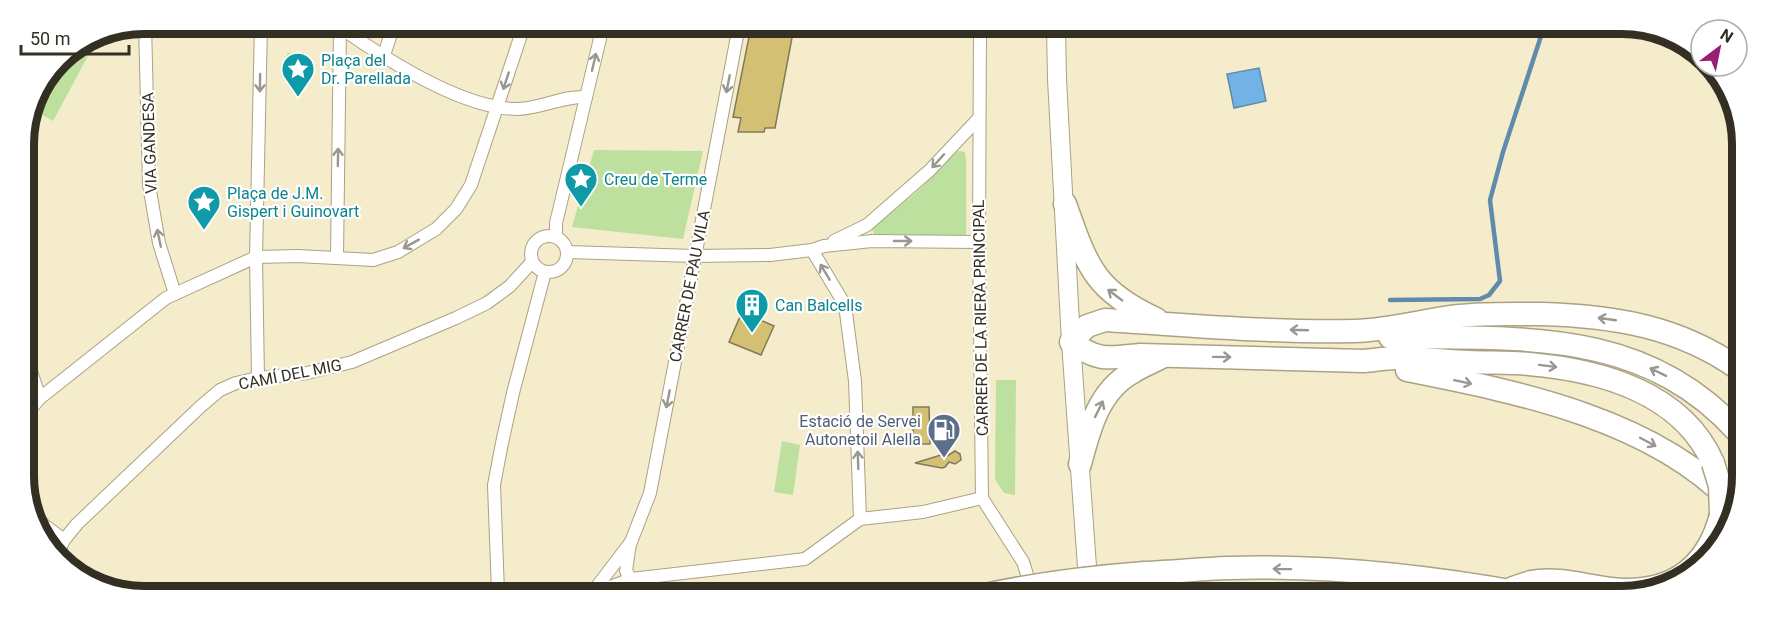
<svg xmlns="http://www.w3.org/2000/svg" width="1767" height="621" font-family="Roboto,sans-serif">
<style>
.green{fill:#bde09f}
.water{fill:#73b2e7;stroke:#608bac;stroke-width:1.5}
.lines{fill:none;stroke-linecap:round;stroke-linejoin:round}
.stream{stroke:#608bac;stroke-width:4.5}
.building{fill:#d3c072;stroke:#81795c;stroke-width:1.5}
.street-casing{stroke:#aaa283;stroke-width:14}
.secondary-casing{stroke:#aaa283;stroke-width:20}
.highway-casing{stroke:#aaa283;stroke-width:25}
.street{stroke:#fff;stroke-width:12}
.secondary{stroke:#fff;stroke-width:18}
.highway{stroke:#fff;stroke-width:22}
.highway-bridge-casing{stroke:#aaa283;stroke-width:25;stroke-linecap:butt}
.highway-bridge{stroke:#fff;stroke-width:22}
.oneway{stroke:#999791}
.labels{text-anchor:middle;stroke-width:4.5;stroke-linejoin:round;paint-order:stroke}
.culture-label{font-size:16px;fill:#0d838f;stroke:#fff;text-anchor:start}
.street-label{font-size:16px;fill:#332f23;stroke:#fff}
.service-label{font-size:16px;fill:#4e5e75;stroke:#fff;text-anchor:end}
.rim{fill:none;stroke:#332f23;stroke-width:8}
</style>
<rect width="100%" height="100%" fill="#f4eccb"/>
<g class="green">
<polygon points="76,47 89,54 53,121 32,109 37,91 65,54"/>
<polygon points="303,52 304,84 288,84 287,53"/>
<polygon points="594,150 703,151 683,239 572,227"/>
<path d="M959 151 965 152 966 160V236L874 234 872 229 874 225C890 213 907 201 922 187 934 175 944 159 959 151Z"/>
<polygon points="996,380 1016,380 1015,495 1004,493 995,479"/>
<polygon points="782,441 800,445 793,495 774,492"/>
</g>
<polygon class="water" points="1259,68 1266,101 1234,108 1227,74"/>
<g class="lines">
<polyline class="stream" points="1390,300 1480,299 1489,295 1500,281 1490,200 1503,152 1543,30"/>
</g>
<g class="building">
<polygon points="751,27 794,27 775,128 765,128 764,132 738,132 741,118 733,117"/>
<polygon points="742,312 774,326 761,355 729,342"/>
<polygon points="913,407 929,407 930,444 913,444"/>
<polygon points="955,451 960,454 961,460 955,464 949,462 945,467 942,468 915,463 941,455 947,456"/>
</g>
<g class="lines">
<g class="street-casing">
<g id="street">
<polyline points="145,24 149,185 159,243 175,294"/>
<path d="M337 25C382 57 462 109 518 109 544 108 561 96 586 97"/>
<polyline points="980,27 979,242 982,498 1023,562 1032,590"/>
<polyline points="384,55 394,25"/>
<circle cx="549" cy="254" r="18"/>
<polyline points="556,236 556,223 603,26"/>
<polyline points="834,241 867,225 930,170 978,119"/>
<polyline points="812,250 845,305 855,381 860,519"/>
<polyline points="568,252 695,256 770,255 812,250 824,246 872,241 979,242"/>
<polyline points="337,257 340,25"/>
<polyline points="25,354 40,398"/>
<polyline points="258,378 256,257 261,24"/>
<polyline points="26,414 40,398 166,298 256,257 298,256 373,260 398,252 436,229 456,209 471,185 524,26"/>
<polyline points="35,518 64,540"/>
<polyline points="630,543 626,571 631,579"/>
<polyline points="56,557 64,540 77,524 200,407 220,390 236,383 258,378 307,373 352,362 456,318 487,303 510,286 532,262"/>
<polyline points="498,592 494,485 502,443 513,393 545,272"/>
<polyline points="592,593 631,542 650,493 739,26"/>
<polyline points="594,593 631,579 805,559 860,519 923,512 982,498"/>
</g>
</g>
<g class="secondary-casing">
<polyline id="secondary" points="1056,28 1057,79 1071,342 1089,595"/>
</g>
<g class="highway-casing">
<g id="highway">
<path d="M1065 204C1087 265 1093 290 1156 319"/>
<path d="M1390 337C1519 339 1643 327 1738 432"/>
<path d="M1407 370C1518 392 1658 420 1737 508"/>
<path d="M1713 463C1682 392 1599 370 1529 364 1509 362 1489 363 1469 362 1445 361 1421 358 1396 358 1386 358 1375 360 1364 361L1140 355C1108 358 1099 362 1071 342L1087 326 1105 320C1188 325 1272 333 1355 331 1390 330 1424 320 1459 316 1486 313 1513 314 1541 314 1613 316 1678 326 1739 369"/>
<path d="M1080 464C1089 430 1098 392 1131 373 1140 367 1150 363 1160 358"/>
<path d="M1145 573C1173 572 1200 569 1228 568 1331 565 1436 577 1537 596"/>
<path d="M1513 588C1519 586 1525 584 1531 582 1561 576 1593 589 1623 590 1676 591 1708 565 1721 515"/>
</g>
</g>
<use href="#street" class="street"/>
<use href="#secondary" class="secondary"/>
<use href="#highway" class="highway"/>
<g class="highway-bridge-casing">
<g id="highway-bridge">
<polyline points="1713,463 1720,486 1721,515"/>
<path d="M990 594C1042 583 1093 577 1145 573"/>
</g>
</g>
<use href="#highway-bridge" class="highway-bridge"/>
</g>
<defs><path id="oneway-shaft" d="M-6 0H5M1.5-3L5.5 0L1.5 3" fill="none" stroke-width="1.6" stroke-linecap="round" stroke-linejoin="round" transform="scale(1.5)"/></defs>
<g class="oneway">
<use href="#oneway-shaft" transform="translate(594 62) rotate(-77)"/>
<use href="#oneway-shaft" transform="translate(506 81) rotate(108)"/>
<use href="#oneway-shaft" transform="translate(260 83) rotate(91)"/>
<use href="#oneway-shaft" transform="translate(728 84) rotate(101)"/>
<use href="#oneway-shaft" transform="translate(338 157) rotate(-89)"/>
<use href="#oneway-shaft" transform="translate(938 161) rotate(132)"/>
<use href="#oneway-shaft" transform="translate(159 238) rotate(-102)"/>
<use href="#oneway-shaft" transform="translate(903 241)"/>
<use href="#oneway-shaft" transform="translate(411 244) rotate(151)"/>
<use href="#oneway-shaft" transform="translate(825 272) rotate(-121)"/>
<use href="#oneway-shaft" transform="translate(1115 295) rotate(-143)"/>
<use href="#oneway-shaft" transform="translate(1607 319) rotate(-172)"/>
<use href="#oneway-shaft" transform="translate(1299 330) rotate(-178)"/>
<use href="#oneway-shaft" transform="translate(1222 357) rotate(1)"/>
<use href="#oneway-shaft" transform="translate(1548 366) rotate(7)"/>
<use href="#oneway-shaft" transform="translate(1658 372) rotate(-154)"/>
<use href="#oneway-shaft" transform="translate(1463 382) rotate(12)"/>
<use href="#oneway-shaft" transform="translate(668 399) rotate(101)"/>
<use href="#oneway-shaft" transform="translate(1099 409) rotate(-64)"/>
<use href="#oneway-shaft" transform="translate(1648 442) rotate(28)"/>
<use href="#oneway-shaft" transform="translate(858 460) rotate(-92)"/>
<use href="#oneway-shaft" transform="translate(1282 569) rotate(-179)"/>
</g>
<defs>
<g id="sight-pin" transform="scale(1.725)"><path d="M0 17L-7.5 6A9.5 9.5 0 1 1 7.5 6Z" fill="#0f9aa8" stroke="#fff"/><path d="M0-6L1.8-2.2L6-1.7L2.9 1.2L3.7 5.4L0 3.3L-3.7 5.4L-2.9 1.2L-6-1.7L-1.8-2.2Z" fill="#fff"/></g>
<g id="building-pin" transform="scale(1.725)"><path d="M0 17L-7.5 6A9.5 9.5 0 1 1 7.5 6Z" fill="#0f9aa8" stroke="#fff"/><path d="M-4-6H4V6H1V3H-1V6H-4ZM-2.5-4.3h1.7v1.8h-1.7ZM.8-4.3h1.7v1.8H.8ZM-2.5-1h1.7V.8h-1.7ZM.8-1h1.7V.8H.8Z" fill="#fff"/></g>
<g id="fuel-pin" transform="scale(1.725)"><path d="M0 17L-7.5 6A9.5 9.5 0 1 1 7.5 6Z" fill="#5c6f8a" stroke="#fff"/><path d="M-5.5-6h7V0h2V4h1.3V-2.5L3-4.5l.8-.8L6-3V5H2.5V1h-1V6h-7ZM-4.2-4.7v3.2H.2V-4.7Z" fill="#fff"/></g>
</defs>
<g fill-rule="evenodd">
<use href="#sight-pin" x="298" y="69"/>
<use href="#sight-pin" x="581" y="179"/>
<use href="#sight-pin" x="204" y="202"/>
<use href="#building-pin" x="752" y="305"/>
<use href="#fuel-pin" x="944" y="430"/>
</g>
<g class="labels">
<g class="culture-label">
<text x="321" y="66">Plaça del<tspan x="321" dy="18">Dr. Parellada</tspan></text>
<text x="604" y="185">Creu de Terme</text>
<text x="227" y="199">Plaça de J.M.<tspan x="227" dy="18">Gispert i Guinovart</tspan></text>
<text x="775" y="311">Can Balcells</text>
</g>
<g class="street-label">
<text transform="translate(149 143) rotate(-92)" y="6">VIA GANDESA</text>
<text transform="translate(689 286) rotate(-79)" y="6">CARRER DE PAU VILA</text>
<text transform="translate(980 318) rotate(-91)" y="6">CARRER DE LA RIERA PRINCIPAL</text>
<text transform="translate(290 374) rotate(-11)" y="6">CAMÍ DEL MIG</text>
</g>
<g class="service-label">
<text x="921" y="427">Estació de Servei<tspan x="921" dy="18">Autonetoil Alella</tspan></text>
</g>
</g>
<path d="M0 0H1767V621H0ZM144 34H1622A110 110 0 0 1 1732 144V476A110 110 0 0 1 1622 586H144A110 110 0 0 1 34 476V144A110 110 0 0 1 144 34Z" fill="#fff" fill-rule="evenodd"/>
<path class="rim" d="M144 34H1622A110 110 0 0 1 1732 144V476A110 110 0 0 1 1622 586H144A110 110 0 0 1 34 476V144A110 110 0 0 1 144 34Z"/>
<g transform="translate(1719 48) rotate(32)"><circle r="28" fill="#ffffff" stroke="#adaca7" stroke-width="1.5"/>
<path d="M0-4.5L10 22L0 15L-10 22Z" fill="#9b1e74"/>
<text y="-9" font-size="16" font-weight="bold" text-anchor="middle" fill="#332f23">N</text>
</g>
<path d="M21 45v9h108v-9" fill="none" stroke="#332f23" stroke-width="3"/>
<text x="30" y="45" font-size="18" fill="#332f23" stroke="#ffffff" stroke-width="4.5" paint-order="stroke">50 m</text>
</svg>
